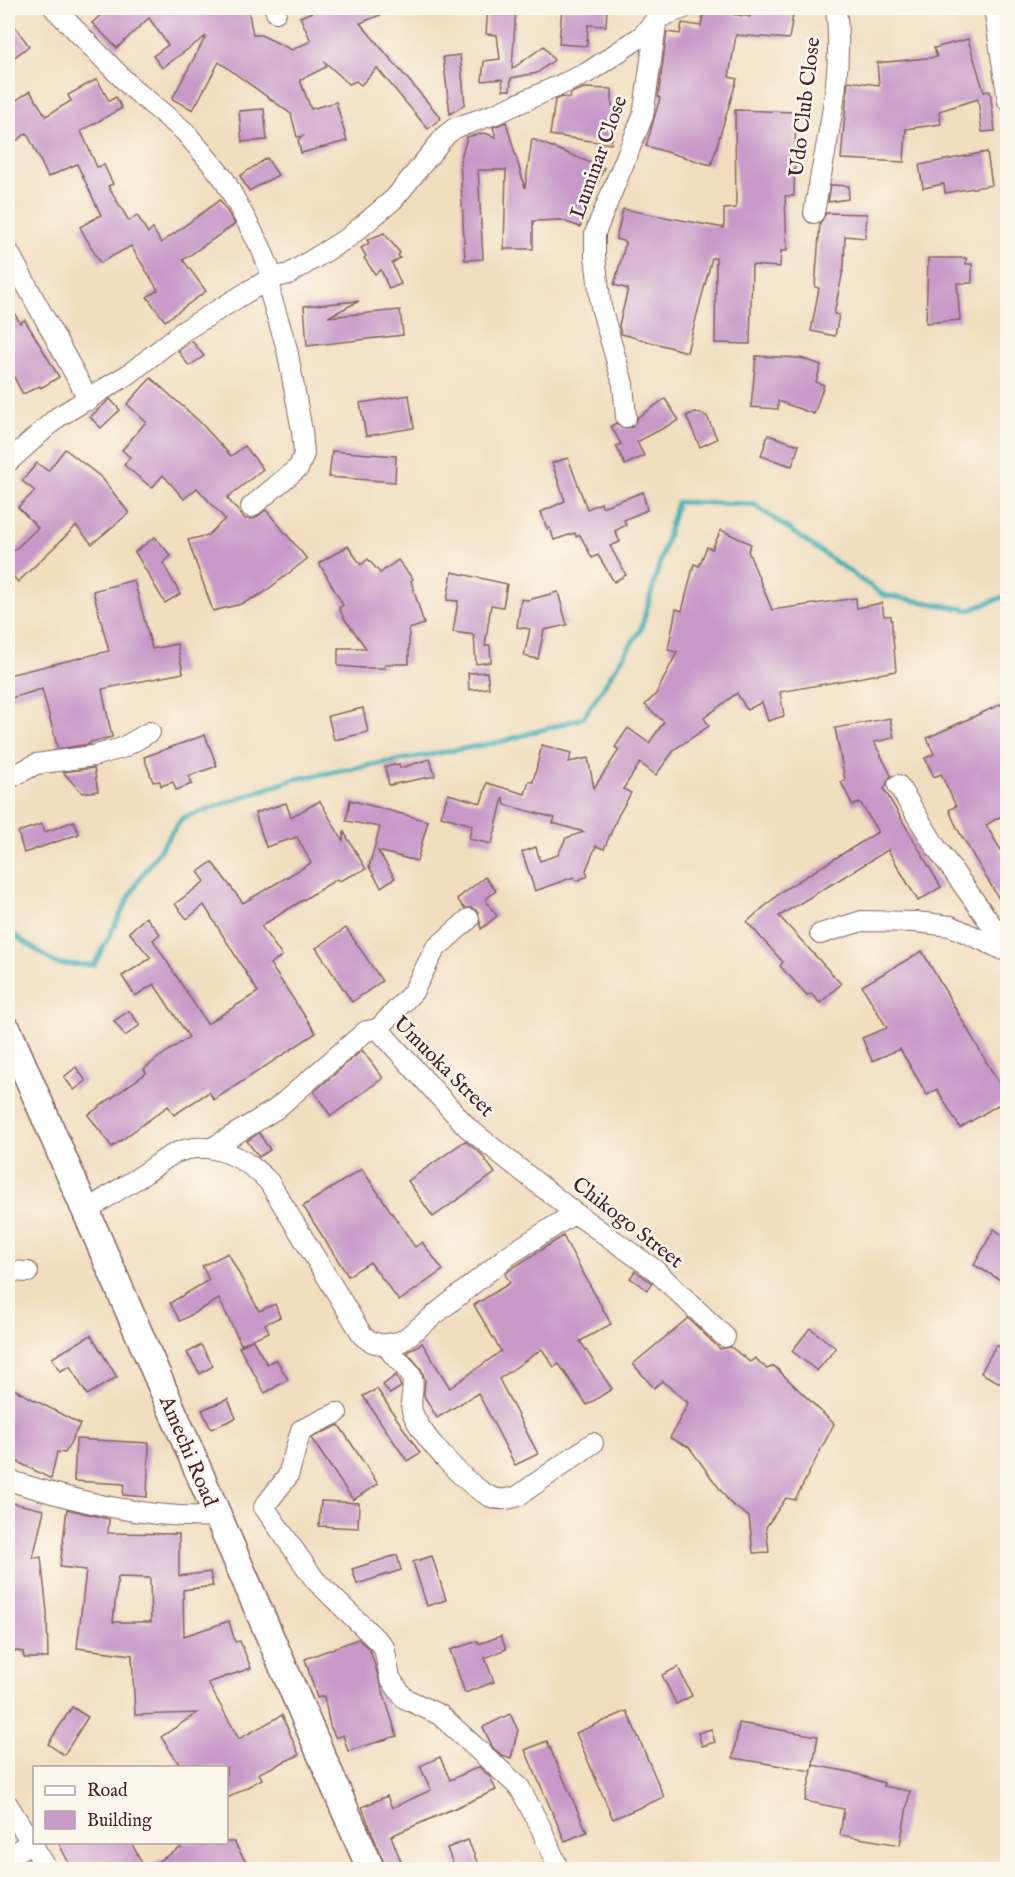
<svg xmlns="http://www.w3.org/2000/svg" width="1015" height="1877" font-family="'IM FELL English',serif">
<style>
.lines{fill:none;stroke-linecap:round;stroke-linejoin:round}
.stream{stroke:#39abb4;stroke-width:5}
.building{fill:#c799c8;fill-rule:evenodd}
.street-casing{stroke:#84625f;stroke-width:22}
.secondary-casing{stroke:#84625f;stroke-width:30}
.street{stroke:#fff;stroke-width:20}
.secondary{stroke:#fff;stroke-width:27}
.labels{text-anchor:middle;stroke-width:5;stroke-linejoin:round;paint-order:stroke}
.street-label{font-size:21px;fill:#4a1f2b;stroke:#fbf7ec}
</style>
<rect width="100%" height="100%" fill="#fbf7ec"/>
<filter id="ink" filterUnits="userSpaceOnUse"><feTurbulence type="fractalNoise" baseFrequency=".0167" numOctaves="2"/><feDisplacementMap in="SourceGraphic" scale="12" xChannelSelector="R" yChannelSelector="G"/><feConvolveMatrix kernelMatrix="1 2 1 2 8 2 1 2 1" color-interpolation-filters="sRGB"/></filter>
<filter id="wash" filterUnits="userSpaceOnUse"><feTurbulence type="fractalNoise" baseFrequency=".008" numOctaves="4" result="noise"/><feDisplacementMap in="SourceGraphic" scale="24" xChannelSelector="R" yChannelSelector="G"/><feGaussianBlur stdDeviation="1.35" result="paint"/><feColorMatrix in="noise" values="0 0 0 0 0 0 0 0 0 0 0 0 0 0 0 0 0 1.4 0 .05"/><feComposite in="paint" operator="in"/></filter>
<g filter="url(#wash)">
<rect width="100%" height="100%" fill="#f1debf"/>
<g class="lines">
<polyline class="stream" points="8,931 57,964 94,965 138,881 182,818 295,779 500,742 583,718 641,629 677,502 753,504 883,595 970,610 1008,595"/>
</g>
<g id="blocks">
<g class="building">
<polygon points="108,8 248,8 253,35 261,35 292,50 311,41 300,17 321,8 398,8 360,23 441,118 428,129 377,68 361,85 356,81 349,84 325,62 326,67 300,80 311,109 336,102 347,141 301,153 298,140 303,136 297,137 291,114 219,62 193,110 172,99 206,36 162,68 153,56 168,45 149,18 117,48 92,23"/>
<polygon points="488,8 516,8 512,69 544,46 554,60 537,73 511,78 510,90 503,90 502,79 482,81 484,61 500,59 497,35 486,34"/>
<polygon points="562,8 607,8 606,26 588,25 587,46 559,44"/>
<polygon points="765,8 783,8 782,13 793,15 789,39 736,35 729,77 737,79 711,165 646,146 660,98 658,97 667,32 680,34 682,23 701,26 704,10 750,17 751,9 764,11"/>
<polygon points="8,17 29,46 8,62"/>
<polygon points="968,39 984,92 990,91 995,131 982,132 978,99 939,111 941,124 906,129 904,162 841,159 848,81 879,85 877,63 937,57 934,48"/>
<polygon points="460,55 465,104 450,114 443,57"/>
<polygon points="97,79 109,101 116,97 122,108 81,131 97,167 104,165 113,184 108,186 129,221 137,215 148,233 153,229 161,243 220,200 235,224 183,260 206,291 165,321 147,297 158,290 131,246 100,263 80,227 101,215 77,164 48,177 27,133 8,147 8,106 30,91 46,116 71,101 68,95"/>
<polygon points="584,88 612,89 612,106 617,107 611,144 550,135 555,100 562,97 570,98 571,93"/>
<polygon points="264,109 267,140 242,142 239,111"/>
<polygon points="735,110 796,112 794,196 785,196 787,251 781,251 780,267 752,265 750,344 715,343 716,258 712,258 687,352 621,334 619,325 628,289 614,285 626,242 616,239 623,209 724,228 724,209 736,208"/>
<polygon points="506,122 525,188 532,139 604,168 580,227 561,220 533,221 533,249 504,249 506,170 478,170 483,259 465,260 460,161 467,137 484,133 496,137 493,127"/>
<polygon points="987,152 992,185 945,193 944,184 923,188 919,165"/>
<polygon points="267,158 278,175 249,191 240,176"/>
<polygon points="831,185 849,186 848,199 828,202"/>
<polygon points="826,213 867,214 865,238 845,236 844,266 834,314 839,315 835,336 811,331 819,288 815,287 820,223"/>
<polygon points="384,233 400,253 398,255 400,258 392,263 401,284 389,289 381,270 375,274 364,258 366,256 361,248 369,243 367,240"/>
<polygon points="928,258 966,258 966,264 972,264 972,283 957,283 960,320 926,323"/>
<polygon points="359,301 328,317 400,310 403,335 307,346 304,306"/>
<polygon points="8,302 20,323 25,320 59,377 41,388 40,386 23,394 8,366"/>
<polygon points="192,341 204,356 189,366 178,351"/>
<polygon points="756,356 801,358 821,365 816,382 824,385 814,414 778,401 778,409 751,407"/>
<polygon points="151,378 200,422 231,456 245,446 263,469 227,498 245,519 254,519 266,510 307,559 262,594 241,604 213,611 188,540 208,535 225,519 197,488 184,499 163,475 152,488 124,465 130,457 122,450 146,422 127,404"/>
<polygon points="409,395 414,428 366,436 360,403"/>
<polygon points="110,399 120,410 101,428 90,417"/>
<polygon points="665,399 679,420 637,442 644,456 625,465 616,446 621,444 611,426 616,423 622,428 632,427 638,417"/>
<polygon points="695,412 707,416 717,439 700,447 686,416"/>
<polygon points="768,435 799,445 792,466 761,456"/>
<polygon points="65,449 102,478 129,513 92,544 76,526 18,582 8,571 8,556 38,528 18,507 35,491 22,481 37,463 48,471"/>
<polygon points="332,451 396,456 395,482 329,477"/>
<polygon points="568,458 587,509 601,503 602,507 643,492 647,510 624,520 626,525 615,531 620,542 610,546 626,575 614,582 598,555 592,558 580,535 576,537 575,533 554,540 550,528 547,529 541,512 565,501 552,463"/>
<polygon points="721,530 751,544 748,551 772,610 856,598 857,608 882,603 884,616 891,616 896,671 780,692 784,716 768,721 762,702 747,710 737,693 704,718 709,726 675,749 656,775 640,763 623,789 631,793 618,816 604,849 596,846 586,870 588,876 576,881 574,877 535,891 522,852 536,847 540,861 558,855 566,838 584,832 553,823 555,818 505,805 503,797 492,844 469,839 472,825 441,816 448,794 481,803 487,783 525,794 529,781 533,782 542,745 571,753 569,762 588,758 594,788 619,750 615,747 628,728 649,743 664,722 645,705 656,694 677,652 668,650 676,609 682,611 694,564 699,566 707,547 712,549"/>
<polygon points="155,537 171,556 163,563 180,594 165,603 135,552"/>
<polygon points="348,546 361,565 368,559 380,573 398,560 413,579 411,581 424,624 409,629 409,664 385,664 385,668 363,668 338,666 338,648 366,648 344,618 339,608 343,605 319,563"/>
<polygon points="452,572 507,584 503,607 491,605 485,646 490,645 491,662 476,664 474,635 453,632 458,601 447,600"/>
<polygon points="134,580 152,649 177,644 183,673 102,689 112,737 90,742 90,744 58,749 42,689 8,699 8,675 109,651 93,591"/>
<polygon points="558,592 567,625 544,630 538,659 524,656 530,629 517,627 521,599 528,600"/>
<polygon points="487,672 489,688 469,690 468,673"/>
<polygon points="1008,701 1008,812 986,825 1008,862 1008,914 958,830 949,810 956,806 941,774 934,777 925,758 934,754 927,738"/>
<polygon points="363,708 368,732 334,740 328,716"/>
<polygon points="890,718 894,738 874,742 891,775 884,789 941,887 918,901 888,850 779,916 841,984 820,1003 811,994 807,995 780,966 783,962 747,922 782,891 878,832 860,802 853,806 841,782 845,780 835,728"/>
<polygon points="205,735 217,766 189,776 192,784 176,790 173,782 161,786 160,781 153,782 144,757"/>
<polygon points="430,759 435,776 389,785 385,767 399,764 400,768"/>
<polygon points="94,768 98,791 82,793 63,772"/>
<polygon points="350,800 428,821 417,861 378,851 395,878 381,887 369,867 380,827 346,821"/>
<polygon points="320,801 343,841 344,832 366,869 339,881 337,879 261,926 282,956 270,964 316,1033 214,1100 209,1092 174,1115 168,1106 112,1147 88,1115 146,1073 144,1069 158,1058 189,1037 154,984 135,996 122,976 151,958 129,932 146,917 160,934 153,940 207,1024 258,992 204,905 187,919 175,904 205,881 198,872 212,862 243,903 311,863 297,837 266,847 255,813 286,803 291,817"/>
<polygon points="74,821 79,834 24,853 18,832 42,824 45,832"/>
<polygon points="485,877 496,891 485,900 497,916 481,929 478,912 472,908 464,908 457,899"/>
<polygon points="346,928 382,981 352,1002 316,948"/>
<polygon points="922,951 1008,1099 960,1128 937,1089 927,1095 900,1049 872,1061 862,1038 887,1028 862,986"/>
<polygon points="129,1011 140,1025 125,1036 114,1021"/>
<polygon points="362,1050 383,1078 331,1116 314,1092"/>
<polygon points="76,1067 86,1081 74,1090 64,1077"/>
<polygon points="259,1133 270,1150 259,1157 247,1141"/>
<polygon points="465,1141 481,1154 495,1173 433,1217 408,1181"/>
<polygon points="362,1169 415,1247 422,1242 443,1270 399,1301 370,1262 348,1276 303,1206"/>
<polygon points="994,1229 1008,1239 1008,1272 1002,1281 974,1265"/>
<polygon points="563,1236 611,1324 580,1341 612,1389 587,1405 559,1364 554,1367 542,1349 499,1379 538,1454 515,1465 478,1393 437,1418 424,1396 425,1380 421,1369 407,1352 422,1343 450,1388 501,1351 474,1305 510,1283 505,1274 514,1267"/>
<polygon points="228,1253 259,1311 275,1304 280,1317 265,1324 269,1332 252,1339 267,1364 276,1359 288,1380 265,1393 239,1347 252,1340 241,1344 219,1299 180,1321 170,1303 209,1280 202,1266"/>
<polygon points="635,1271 652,1283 647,1290 630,1278"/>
<polygon points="688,1318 720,1349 731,1347 750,1362 755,1358 767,1369 774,1366 834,1424 795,1500 786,1498 766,1527 769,1552 753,1553 749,1517 730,1503 689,1447 670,1438 688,1403 662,1381 654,1388 633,1364"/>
<polygon points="810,1328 836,1348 817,1371 792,1351"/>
<polygon points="91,1335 117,1377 87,1395 70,1366 60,1371 52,1358"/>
<polygon points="201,1345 213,1366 200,1374 187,1353"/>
<polygon points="996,1345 1008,1351 1008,1387 981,1373"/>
<polygon points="396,1375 401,1387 390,1394 383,1385"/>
<polygon points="8,1386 80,1424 65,1453 57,1452 51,1479 8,1457"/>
<polygon points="377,1389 420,1453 407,1461 363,1396"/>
<polygon points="228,1399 236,1418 211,1429 202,1410"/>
<polygon points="339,1425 378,1484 353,1500 311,1438"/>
<polygon points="76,1439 149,1443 147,1497 123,1495 124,1484 74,1481"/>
<polygon points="321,1501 359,1503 358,1528 319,1526"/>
<polygon points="8,1502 44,1510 33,1558 41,1557 47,1612 48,1658 24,1658 23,1652 8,1650"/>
<path d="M67 1509 109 1519 108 1533 179 1534V1576L210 1572 213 1586 183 1590 184 1636 229 1621 235 1642 240 1641 251 1668 208 1683 239 1739 282 1715 299 1755 259 1773 262 1779 226 1799V1767H181L161 1737 197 1713 135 1715 132 1655 77 1648 86 1570 60 1567ZM118 1577 150 1578 151 1622H113Z"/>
<polygon points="397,1555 401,1570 357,1584 352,1569"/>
<polygon points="432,1556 446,1600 427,1606 413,1562"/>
<polygon points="501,1636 506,1649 485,1658 494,1682 465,1693 450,1650 478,1641 479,1644"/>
<polygon points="358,1639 370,1650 397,1736 348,1751 343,1735 336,1738 330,1726 324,1696 317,1698 305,1659"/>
<polygon points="678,1667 692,1696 676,1704 662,1675"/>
<polygon points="72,1707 88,1717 64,1755 48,1744"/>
<polygon points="627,1711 664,1797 613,1819 576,1733"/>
<polygon points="510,1714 518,1730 511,1758 502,1755 493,1748 483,1727"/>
<polygon points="739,1723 818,1736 812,1770 813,1765 850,1772 884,1783 883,1786 910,1791 900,1845 840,1835 844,1809 805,1801 812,1771 733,1758"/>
<polygon points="711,1729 715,1742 702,1746 698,1733"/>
<polygon points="547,1741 587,1832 565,1841 525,1750"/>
<polygon points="440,1757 450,1780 479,1767 490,1777 496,1790 391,1836 404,1869 386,1869 362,1807 387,1796 392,1808 431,1790 420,1766"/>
<polygon points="468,1840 480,1869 455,1869 447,1848"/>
<polygon points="58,1842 131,1842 145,1869 72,1869"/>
<polygon points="178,1842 234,1842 250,1869 145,1869 181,1848"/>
</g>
</g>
</g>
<g filter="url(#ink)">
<use href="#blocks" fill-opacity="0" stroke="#84625f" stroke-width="1.5"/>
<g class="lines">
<g class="street-casing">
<g id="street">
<polyline points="54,8 131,87 184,131 202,152 224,179 261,248 269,268 272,278 270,293 287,349 302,431 304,454 299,467 251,507"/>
<polyline points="275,8 276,12"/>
<polyline points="994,8 1008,101"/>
<path d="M814 213C825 146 845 75 836 8"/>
<polyline points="8,251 89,400"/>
<polyline points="626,417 623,384 601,307 595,256 595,233 643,116 657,18"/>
<polyline points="8,462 58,417 129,374 182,332 252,289 272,278 289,274 349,237 394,199 446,135 455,128 495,114 587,73 642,36 657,18 684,8"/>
<polyline points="8,779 36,764 93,756 122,748 150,732"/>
<polyline points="898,785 936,847 1008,948"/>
<polyline points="820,934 862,921 916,922 951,926 1008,952"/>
<polyline points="378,1029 413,992 435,949 469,919"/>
<polyline points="212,1148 276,1109 366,1031 378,1029 468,1128 575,1213 655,1270 725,1337"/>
<path d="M86 1212C105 1197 124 1187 144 1174 155 1167 165 1157 178 1152 212 1139 246 1158 269 1182L363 1336C376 1347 386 1345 402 1341L509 1255 575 1213"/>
<polyline points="8,1271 28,1272"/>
<path d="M387 1345C392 1359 408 1365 412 1378 415 1389 408 1402 413 1414 424 1439 466 1485 491 1497 501 1501 509 1499 518 1496L593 1443"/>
<polyline points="337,1413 301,1430 288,1476 264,1507 315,1580 384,1647 390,1678 404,1698 440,1715 520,1788 541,1828 559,1870"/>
<path d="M8 1480C72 1500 149 1520 217 1516"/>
<polyline points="8,1805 48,1870"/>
<polyline points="8,1857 31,1842"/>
</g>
</g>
<g class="secondary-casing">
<polyline id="secondary" points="8,1031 371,1870"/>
</g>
<use href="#street" class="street"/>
<use href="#secondary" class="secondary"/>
</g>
</g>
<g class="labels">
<g class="street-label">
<text transform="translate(804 107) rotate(-83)" y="7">Udo Club Close</text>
<text transform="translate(598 157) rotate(-70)" y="7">Luminar Close</text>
<text transform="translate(444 1066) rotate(45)" y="7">Umuoka Street</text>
<text transform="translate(628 1222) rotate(38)" y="7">Chikogo Street</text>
<text transform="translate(189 1451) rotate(67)" y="7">Amechi Road</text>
</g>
</g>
<rect width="1015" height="1877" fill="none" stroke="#fbf7ec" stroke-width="30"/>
<rect x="33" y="1766" width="195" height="78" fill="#fbf7ec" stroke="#b4a19f" stroke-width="1.5"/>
<rect x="45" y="1786" width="30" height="9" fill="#ffffff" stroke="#b4a19f" stroke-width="1.5"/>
<text x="87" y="1796" font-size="18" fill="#4a1f2b">Road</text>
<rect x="45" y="1811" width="30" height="18" fill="#c799c8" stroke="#b4a19f" stroke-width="1.5"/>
<text x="87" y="1826" font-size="18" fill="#4a1f2b">Building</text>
</svg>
